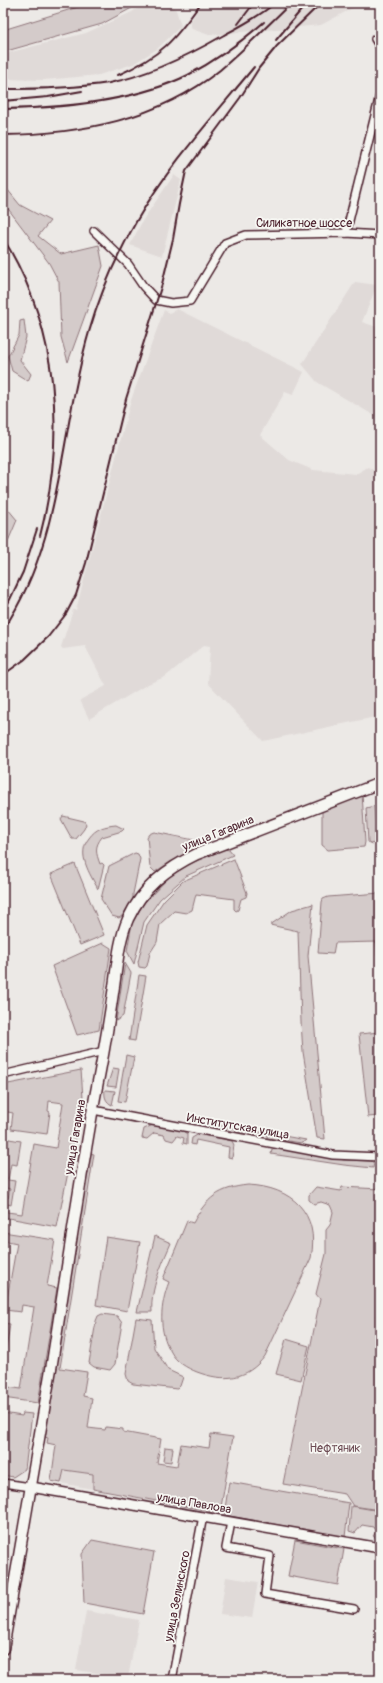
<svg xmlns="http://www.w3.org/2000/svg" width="383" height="1683" font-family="Pangolin,sans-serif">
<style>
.built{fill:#e0dad8}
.green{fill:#d4cbca;stroke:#8f757a}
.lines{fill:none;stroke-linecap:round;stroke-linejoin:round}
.minor-casing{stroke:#4a1f2b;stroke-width:10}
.tertiary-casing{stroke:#4a1f2b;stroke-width:12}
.secondary-casing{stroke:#4a1f2b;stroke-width:13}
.minor{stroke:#f6f6f2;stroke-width:7}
.tertiary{stroke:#f6f6f2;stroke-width:9}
.secondary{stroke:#f6f6f2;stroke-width:10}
.rail{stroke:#4a1f2b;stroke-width:2}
.labels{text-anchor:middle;stroke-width:3.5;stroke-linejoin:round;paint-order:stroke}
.street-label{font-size:12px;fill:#4a1f2b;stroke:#f6f6f2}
.park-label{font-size:12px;fill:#6c4a53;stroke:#f6f6f2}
</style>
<rect width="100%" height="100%" fill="#ece9e6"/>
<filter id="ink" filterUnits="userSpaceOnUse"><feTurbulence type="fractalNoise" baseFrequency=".025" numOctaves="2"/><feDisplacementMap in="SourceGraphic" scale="8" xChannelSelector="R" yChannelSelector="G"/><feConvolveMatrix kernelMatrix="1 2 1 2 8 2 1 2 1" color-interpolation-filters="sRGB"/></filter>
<g filter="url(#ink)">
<g class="built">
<polygon points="145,3 168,3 176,10 181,26 157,49 133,64 99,75 44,80 3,79 3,54 86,33 132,12"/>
<polygon points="194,3 362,3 321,25 209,35 192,29 190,22 200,7"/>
<polygon points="174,175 181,180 162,256 130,245 143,220"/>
<polygon points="355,282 377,285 362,322 380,328 380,419 317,382 302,364"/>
<polygon points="177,309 304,372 293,395 285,392 260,435 289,460 313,470 356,474 368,467 380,474 380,716 263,741 208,683 210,646 204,645 165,677 148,684 89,719 80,700 106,686 85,646 63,649 61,647 73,610 76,610 131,400 164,310 169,313"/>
<polygon points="64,1470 94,1474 93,1489 61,1483"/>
<polygon points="226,1577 258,1582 252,1618 220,1614"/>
<polygon points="86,1611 139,1620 128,1678 76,1670"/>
</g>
<g class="green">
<polygon points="91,3 141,3 102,24 3,52 3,30"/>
<polygon points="3,184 20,205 50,221 38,236 61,254 99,245 103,266 68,362 61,337 59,282 49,263 3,202"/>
<polygon points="24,320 26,337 20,360 31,374 28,381 12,371 8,356 19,335 20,321"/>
<polygon points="3,503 17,520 3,553"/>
<polygon points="380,786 380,840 376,787"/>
<polygon points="362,793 365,842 364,847 328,850 322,845 322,812 325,807"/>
<polygon points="374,806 377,839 373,844 368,842 366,808"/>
<polygon points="63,816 84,821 86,824 84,829 76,839 72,839 61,819"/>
<path d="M116 825 124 829 122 831 102 837C94 847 96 853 100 864L102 863 104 865 98 889C90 874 76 854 89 838 96 828 105 826 116 825Z"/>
<polygon points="154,832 194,840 198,842 198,846 195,850 170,862 155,872 150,867 147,837 149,834"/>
<polygon points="225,849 229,850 233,855 186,876 160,899 144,922 134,964 127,951 132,923 144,903 170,876 194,862"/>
<polygon points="135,853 138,854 140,859 133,894 133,899 122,916 119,918 112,916 101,899 109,866"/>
<polygon points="234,859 247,893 246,897 241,899 238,910 236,911 234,909 234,899 196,894 192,910 186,913 174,911 160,924 157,942 150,953 147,966 145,968 139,967 138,962 147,925 164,900 183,881"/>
<polygon points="75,864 104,935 80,945 51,874"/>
<polygon points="380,893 380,956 377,956 376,942 335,943 333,954 318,953 322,902 323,899 328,897"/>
<polygon points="313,904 308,956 325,1139 317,1138 303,1052 301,1022 298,931 270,925 292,910"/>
<polygon points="103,943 111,948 99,1030 77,1035 52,966"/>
<polygon points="125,963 131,973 123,1016 116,1021"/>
<polygon points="139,975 146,976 135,1041 129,1040"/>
<polygon points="380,1032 380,1116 368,1117 359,1034"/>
<polygon points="126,1055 134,1057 125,1102 118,1101"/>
<polygon points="113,1068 119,1069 116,1087 107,1086"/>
<polygon points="81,1070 83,1098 57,1227 3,1217 3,1197 8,1198 10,1189 3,1187 3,1163 6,1144 3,1143 3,1138 21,1141 17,1165 11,1164 8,1180 15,1181 11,1205 8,1204 7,1212 22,1214 34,1144 56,1148 63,1103 49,1101 48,1111 50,1112 47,1134 11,1129 13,1113 3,1111 3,1085"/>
<path d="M105 1090 115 1091 112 1105C106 1102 104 1097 105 1090Z"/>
<polygon points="153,1125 183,1131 187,1134 187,1144 183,1143 184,1138 177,1136 173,1141 166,1139 164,1135 154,1133 147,1139 142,1138 144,1129"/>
<polygon points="220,1125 261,1132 261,1137 220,1129"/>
<polygon points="267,1133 306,1140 302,1143 267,1138"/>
<polygon points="199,1134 232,1141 234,1145 232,1158 228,1157 229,1147 196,1140 195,1145 191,1144 192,1138"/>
<polygon points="276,1148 344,1160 371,1161 374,1163 373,1168 344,1165 271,1154 272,1150"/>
<polygon points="89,1153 94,1154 60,1368 87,1372 83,1396 92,1398 88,1428 105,1430 106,1427 123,1429 123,1432 161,1439 157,1463 177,1466 181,1444 209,1448 211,1434 233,1437 220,1513 93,1489 93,1474 64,1470 61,1483 51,1481 56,1445 47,1443 48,1438 45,1437"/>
<path d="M248 1185C292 1187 320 1213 311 1258L265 1356C247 1380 224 1382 197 1372 187 1368 176 1362 171 1352 158 1331 160 1305 169 1282L163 1279 187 1221 193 1223C206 1198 219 1188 248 1185Z"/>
<polygon points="316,1187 341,1191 342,1187 380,1189 380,1510 353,1506 345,1494 283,1484 320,1299 316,1294 326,1254 326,1230 330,1225 333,1212 330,1205 321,1202 314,1204 309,1200 309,1195"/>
<polygon points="3,1232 55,1240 47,1286 57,1288 38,1403 3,1398 3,1390 8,1390 8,1387 21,1389 34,1307 22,1305 21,1312 5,1310 17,1243 3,1240"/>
<path d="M155 1236 171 1243C162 1264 150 1289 152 1312H137Z"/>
<polygon points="106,1237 140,1242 127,1311 96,1305"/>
<polygon points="102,1314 117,1316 122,1323 115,1364 110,1370 94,1367 89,1363 96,1321 98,1316"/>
<polygon points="136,1318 152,1320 154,1348 160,1357 168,1370 183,1377 180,1386 177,1389 133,1384 128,1381 126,1374"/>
<polygon points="3,1323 10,1324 4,1363 3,1363"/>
<polygon points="286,1339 309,1346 301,1380 276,1374"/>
<polygon points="3,1413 22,1416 23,1413 32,1414 25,1469 13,1477 3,1475"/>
<polygon points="165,1447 173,1448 171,1462 163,1461"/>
<polygon points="229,1482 349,1503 345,1537 224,1515"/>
<polygon points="351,1506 380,1511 380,1540 373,1536 376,1532 373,1527 362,1525 355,1533 349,1531"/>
<polygon points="92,1540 154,1552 143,1614 84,1603 82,1554"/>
<polygon points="295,1540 344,1549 338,1585 288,1576"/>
</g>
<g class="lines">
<g class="minor-casing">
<g id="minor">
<polyline points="375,39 380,47"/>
<polyline points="94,231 128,264 143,286 156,300 171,303 190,301 225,243 246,235 346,233 380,235"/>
<polyline points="346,233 380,95"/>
<polyline points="3,1075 104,1051"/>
<polyline points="93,1110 333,1155 380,1157"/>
<polyline points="3,1483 31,1487"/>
<polyline points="231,1522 226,1548 270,1556 265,1594 354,1609"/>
<polyline points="172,1680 203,1516"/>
</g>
</g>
<g class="tertiary-casing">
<polyline id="tertiary" points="31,1487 380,1548"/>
</g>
<g class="secondary-casing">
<path id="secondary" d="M3 1649C19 1553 36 1458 52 1363 66 1274 79 1185 95 1097 102 1062 108 1028 113 993 117 969 118 942 128 919 143 887 166 869 197 854L380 783"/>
</g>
<use href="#minor" class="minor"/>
<use href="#tertiary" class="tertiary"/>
<use href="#secondary" class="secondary"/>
<g class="rail">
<polyline points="238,24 254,3"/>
<polyline points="276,40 307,3"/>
<path d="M118 75C161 56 174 41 201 3"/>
<path d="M3 89C38 89 74 88 109 83 146 76 191 54 224 35 241 26 260 16 275 3"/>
<polyline points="3,101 48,97 82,91"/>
<path d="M3 109C61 108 136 101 188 75 215 61 241 42 264 22"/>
<path d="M3 135C80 134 158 120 220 70 245 49 267 26 291 3"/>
<path d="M3 238C59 328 66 435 40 536"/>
<polyline points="3,614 23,572 37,529"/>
<path d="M3 630C64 539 59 433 89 332 100 294 116 257 136 222 168 166 213 117 254 67"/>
<polyline points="3,675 24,660 48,637 66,614 76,595 86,563 126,399 162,284 173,239 179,204 186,171 240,98 259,68 277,46 321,3"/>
</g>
</g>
</g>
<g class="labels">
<g class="street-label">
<text x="304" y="227">Силикатное шоссе</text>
<text transform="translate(218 833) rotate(-22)" y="4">улица Гагарина</text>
<text transform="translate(238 1126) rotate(10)" y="4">Институтская улица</text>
<text transform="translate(75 1137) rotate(-80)" y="4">улица Гагарина</text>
<text transform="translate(194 1503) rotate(10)" y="4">улица Павлова</text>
<text transform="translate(177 1596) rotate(-79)" y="4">улица Зелинского</text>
</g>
<g class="park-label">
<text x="335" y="1452">Нефтяник</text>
</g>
</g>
<rect width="383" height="1683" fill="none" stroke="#f6f6f2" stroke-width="16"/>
<rect x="8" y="8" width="367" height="1667" fill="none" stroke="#4a1f2b" stroke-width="1.5" filter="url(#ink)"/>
</svg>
